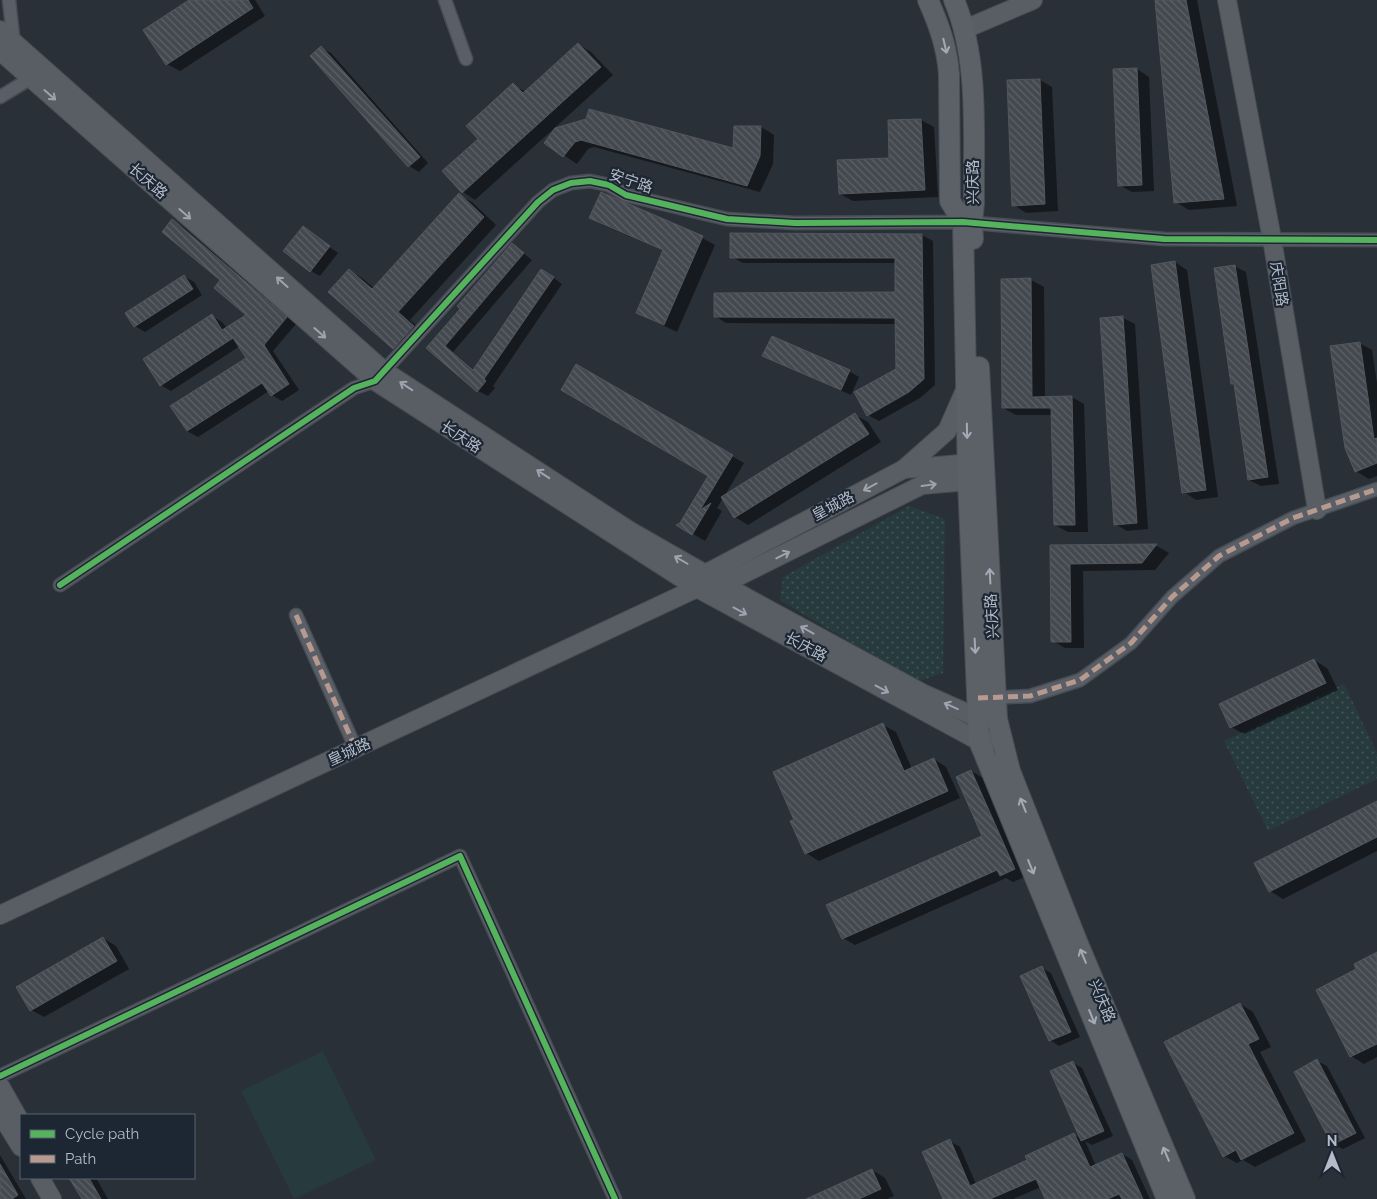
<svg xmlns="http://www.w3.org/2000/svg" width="1377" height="1199" font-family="Raleway,'Noto Sans SC',sans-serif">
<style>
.grass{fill:url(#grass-dots)}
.pitch{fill:#273a3e}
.shadow{fill:#0007}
.building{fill:url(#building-back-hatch);stroke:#52575f}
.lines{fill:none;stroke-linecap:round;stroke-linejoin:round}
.street-casing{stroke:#484c53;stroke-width:15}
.secondary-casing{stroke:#484c53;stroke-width:20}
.primary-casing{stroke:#484c55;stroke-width:22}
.street{stroke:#5a5e66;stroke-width:12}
.secondary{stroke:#595d64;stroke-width:18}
.primary{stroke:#5c6168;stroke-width:20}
.quiet{stroke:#b69a8f;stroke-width:5;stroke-dasharray:10 5;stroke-linecap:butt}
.cycleway-casing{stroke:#1d2633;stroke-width:9}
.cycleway{stroke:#56b35d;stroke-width:6}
.oneway{stroke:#a2aab6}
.oneway2{stroke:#9da4b0}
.labels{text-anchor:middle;stroke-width:4.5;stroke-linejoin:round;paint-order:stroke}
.street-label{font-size:15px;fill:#b4bcc9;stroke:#1d2633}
</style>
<defs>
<pattern id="grass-dots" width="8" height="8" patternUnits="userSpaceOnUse" patternTransform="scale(1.25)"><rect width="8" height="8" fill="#273a3e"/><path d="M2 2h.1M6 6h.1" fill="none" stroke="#445559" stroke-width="1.8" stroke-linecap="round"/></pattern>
<pattern id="building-back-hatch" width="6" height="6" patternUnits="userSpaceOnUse" patternTransform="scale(1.25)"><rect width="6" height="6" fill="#444950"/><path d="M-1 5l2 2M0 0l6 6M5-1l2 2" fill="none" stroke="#5d6168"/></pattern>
</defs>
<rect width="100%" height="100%" fill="#2a3038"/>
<g class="grass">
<polygon points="909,506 945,519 943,673 917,682 780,600 783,577"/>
<polygon points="1344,684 1377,753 1377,779 1268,831 1224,741"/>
</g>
<polygon class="pitch" points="323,1051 376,1160 294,1199 241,1091"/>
<g class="shadow">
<polygon points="191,0 255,0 265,16 180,71 167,64"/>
<polygon points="1157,0 1197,0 1237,206 1189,210 1176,202"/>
<polygon points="578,44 591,52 613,75 475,200 463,192 480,139 513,85 526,92"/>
<polygon points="321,48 331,53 428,163 419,172 409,166 312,56"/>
<polygon points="1137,69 1149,77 1154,191 1132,192 1119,185"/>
<polygon points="1040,80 1052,87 1058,211 1026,213 1014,205"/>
<polygon points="587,120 735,150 761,127 774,135 773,164 760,192 594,147 588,149 577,164 546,143"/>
<polygon points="921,120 934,127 938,197 853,201 840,194 891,159 889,121"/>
<polygon points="459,195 472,202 496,225 410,320 426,334 407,355 394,348 349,270 362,278 374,288"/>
<polygon points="591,218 702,238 715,245 677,332 637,313 664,251 603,225"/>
<polygon points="173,221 183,227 296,324 273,351 299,390 282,401 272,395 269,391 198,437 187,431 247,358 240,346 171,391 161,385 212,316 222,322 227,328 248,315"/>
<polygon points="303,228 338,253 320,276 311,271"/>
<polygon points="922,235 933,241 935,385 920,398 879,421 868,415 897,369 897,324 726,323 715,316 896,293 896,263 743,263 732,257"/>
<polygon points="512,244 532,260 453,352 474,370 551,276 562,284 493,386 495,388 488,396 478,391 428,348 462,309"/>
<polygon points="1175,262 1187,270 1218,497 1196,500 1184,492"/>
<polygon points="1234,266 1246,272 1279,484 1261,486 1249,480 1236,385 1232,383"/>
<polygon points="184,276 194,282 202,295 145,332 135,326"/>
<polygon points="1003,280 1031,280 1044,287 1045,398 1072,397 1084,404 1088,532 1068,532 1055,525 1053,415 1016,415 1003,408"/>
<polygon points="1123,318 1135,324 1148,529 1127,531 1115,524"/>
<polygon points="1359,343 1372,350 1377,383 1377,476 1369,479 1356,471"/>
<polygon points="764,356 849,371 859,377 851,395"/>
<polygon points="577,366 744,463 724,497 855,415 868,422 881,442 748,525 735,517 723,498 717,508 722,511 705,541 678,525 681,524 710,476"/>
<polygon points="1157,546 1169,553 1155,570 1083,571 1084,648 1065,648 1053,641 1052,547"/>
<polygon points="1314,660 1327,668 1338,690 1244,734 1231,727"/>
<polygon points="883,725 896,732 912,769 934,759 946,767 960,798 819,861 806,853 796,820"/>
<polygon points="971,771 983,778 1027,876 1013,882 1006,878 855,945 843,938 984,837"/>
<polygon points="1377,802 1377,851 1283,899 1270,891"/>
<polygon points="103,938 116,946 129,969 44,1017 31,1010"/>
<polygon points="1377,954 1377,1057 1364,1064 1351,1056 1358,970"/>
<polygon points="1042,968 1051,973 1080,1037 1059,1046 1050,1040"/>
<polygon points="1240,1004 1253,1012 1271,1047 1260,1052 1306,1141 1255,1167 1243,1160 1237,1163 1224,1156"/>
<polygon points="1317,1061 1327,1066 1365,1138 1343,1149 1333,1144"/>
<polygon points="1073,1063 1082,1068 1113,1136 1092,1145 1085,1141 1096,1166 1122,1154 1132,1160 1150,1199 1047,1199 1041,1187 1013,1199 944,1199 950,1141 960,1147 976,1184 1029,1161 1074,1135 1082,1139"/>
<polygon points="0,1155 26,1199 0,1199"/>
<polygon points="872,1170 885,1178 894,1196 887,1199 809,1199"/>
<polygon points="71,1178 96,1178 108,1199 83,1199"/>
</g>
<g class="building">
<polygon points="189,0 248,0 253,8 166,65 143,30"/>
<polygon points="1155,0 1186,0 1224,199 1174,203"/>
<polygon points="578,43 601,67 462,193 442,171 478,139 466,126 513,83 523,93"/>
<polygon points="321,46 420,157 408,167 310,56"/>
<polygon points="1137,68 1142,185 1118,186 1113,69"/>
<polygon points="1040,79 1045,204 1012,206 1007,80"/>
<polygon points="589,109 733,148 734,126 761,126 760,156 747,186 581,140 575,142 563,157 544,143 555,128 586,119"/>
<polygon points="921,119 925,190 839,194 837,160 889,158 888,120"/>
<polygon points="601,192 703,236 664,325 636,313 663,250 589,218"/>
<polygon points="459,193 484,217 398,312 414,326 393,349 328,292 349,269 372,289"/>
<polygon points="172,219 287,317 264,345 289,384 271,396 262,383 187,431 170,406 246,358 233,338 160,386 143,359 212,314 222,330 246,315 214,288 220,280 162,232"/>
<polygon points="303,226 330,246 310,272 283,251"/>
<polygon points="730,233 922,234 924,379 909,392 867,416 854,392 896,369 895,318 714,317 714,293 895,292 895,258 730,258"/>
<polygon points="512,243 524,253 445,346 473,370 541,269 554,277 484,379 486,381 477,392 426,348 460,309 457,306"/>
<polygon points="1175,261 1206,490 1182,493 1151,265"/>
<polygon points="1235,265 1268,477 1248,480 1234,384 1231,384 1214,268"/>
<polygon points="184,275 193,289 134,327 125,313"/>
<polygon points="1031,278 1032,397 1072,396 1075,525 1054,525 1051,408 1002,408 1001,279"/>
<polygon points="1123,316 1137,523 1114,525 1100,318"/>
<polygon points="772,336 850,370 841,390 762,356"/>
<polygon points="1360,342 1374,439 1377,438 1377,463 1355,472 1345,448 1330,346"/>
<polygon points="576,364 733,455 700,510 711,503 692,535 676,525 680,523 708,476 561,390"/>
<polygon points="855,413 869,434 734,518 721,497"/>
<polygon points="1157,544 1142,563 1070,564 1071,642 1051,642 1050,545"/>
<polygon points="1314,659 1326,683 1230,728 1219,704"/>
<polygon points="883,723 904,771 934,758 948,791 805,854 790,821 794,820 773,772"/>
<polygon points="971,770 1015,869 1000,876 997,870 842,939 826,905 982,836 956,777"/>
<polygon points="1377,801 1377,837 1269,892 1254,863"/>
<polygon points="103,937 117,961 30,1011 16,987"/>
<polygon points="1377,952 1377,1044 1350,1057 1316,990 1356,969 1354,964"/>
<polygon points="1042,966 1071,1032 1049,1041 1020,976"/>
<polygon points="1240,1003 1259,1039 1248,1044 1294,1133 1241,1160 1236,1150 1223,1157 1164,1042"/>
<polygon points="1317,1059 1356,1133 1332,1145 1294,1072"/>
<polygon points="1073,1061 1104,1131 1081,1141 1050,1071"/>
<polygon points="1074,1133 1090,1167 1122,1153 1143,1199 1122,1199 1119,1194 1108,1199 1045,1199 1036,1179 990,1199 943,1199 922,1152 950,1139 970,1186 1027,1160 1025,1156"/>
<polygon points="0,1164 18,1195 12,1199 0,1199"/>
<polygon points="872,1169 881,1189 859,1199 806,1199"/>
<polygon points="69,1178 89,1178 101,1199 82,1199"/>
</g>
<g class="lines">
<g class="street-casing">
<g id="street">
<polyline points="9,0 14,45"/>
<polyline points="445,0 466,59"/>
<polyline points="0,97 31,78"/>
<polyline points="60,585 354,388 375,381 538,202 553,190 571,183 590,181 609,185 626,195 727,219 795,223 963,222 1164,239 1377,240"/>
<polyline points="296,615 356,749"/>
<polyline points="990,698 1030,696 1080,680 1131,643 1172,597 1219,556 1293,518 1377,489"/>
<polyline points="0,1076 460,856 615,1199"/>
</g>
</g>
<g class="secondary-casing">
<g id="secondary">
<polyline points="1227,0 1272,239 1317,510"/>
<polyline points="965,29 1033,0"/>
<polyline points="0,30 384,371 630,531 749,599 924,694 978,718 990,718"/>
<polyline points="0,51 375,381 697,588 979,741 1002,739"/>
<polyline points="904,469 947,431 966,388"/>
<polyline points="701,581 705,574 904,469 982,462"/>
<polyline points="0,915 697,588 723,584 922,485 980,480"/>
<polyline points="0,1086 21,1123"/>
<polyline points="0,1113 21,1147"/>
<polyline points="40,1178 52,1199"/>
</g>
</g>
<g class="primary-casing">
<g id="primary">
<path d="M928 0C939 25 947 47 949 74L950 201 963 222 968 481 979 741 1167 1199"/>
<path d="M954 0C980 61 973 137 974 203L972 223 973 239"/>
<polyline points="979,367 997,719 1010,771 1076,939 1185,1199"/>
</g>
</g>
<use href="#street" class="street"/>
<use href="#secondary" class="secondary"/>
<use href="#primary" class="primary"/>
<g class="quiet">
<polyline points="296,615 356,749"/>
<polyline points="978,698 1030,696 1080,680 1131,643 1172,597 1219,556 1293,518 1377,489"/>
</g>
<g class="cycleway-casing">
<g id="cycleway">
<polyline points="60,585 354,388 375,381 538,202 553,190 571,183 590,181 609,185 626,195 727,219 795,223 963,222 1164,239 1377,240"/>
<polyline points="0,1076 460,856 615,1199"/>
</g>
</g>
<use href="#cycleway" class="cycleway"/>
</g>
<defs><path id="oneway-shaft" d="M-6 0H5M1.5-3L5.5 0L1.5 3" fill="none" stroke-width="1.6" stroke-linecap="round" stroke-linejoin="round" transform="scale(1.25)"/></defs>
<g class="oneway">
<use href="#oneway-shaft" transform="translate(945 46) rotate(77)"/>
<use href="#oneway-shaft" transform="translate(967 431) rotate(89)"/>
<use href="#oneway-shaft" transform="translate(990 576) rotate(-93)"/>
<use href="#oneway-shaft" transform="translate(975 646) rotate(87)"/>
<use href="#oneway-shaft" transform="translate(1023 805) rotate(-112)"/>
<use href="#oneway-shaft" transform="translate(1031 867) rotate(68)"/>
<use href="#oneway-shaft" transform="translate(1083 956) rotate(-113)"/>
<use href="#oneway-shaft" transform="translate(1092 1017) rotate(68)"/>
<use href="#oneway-shaft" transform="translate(1166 1154) rotate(-113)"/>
</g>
<g class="oneway2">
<use href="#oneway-shaft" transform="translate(50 95) rotate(41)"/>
<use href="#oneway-shaft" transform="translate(185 214) rotate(41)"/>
<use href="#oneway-shaft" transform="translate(282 282) rotate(-138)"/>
<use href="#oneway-shaft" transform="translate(320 333) rotate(41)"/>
<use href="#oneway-shaft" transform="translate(406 386) rotate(-147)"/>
<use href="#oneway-shaft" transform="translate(543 474) rotate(-147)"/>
<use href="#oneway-shaft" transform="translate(929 485) rotate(-8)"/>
<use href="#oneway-shaft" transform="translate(870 487) rotate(152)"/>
<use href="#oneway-shaft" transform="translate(783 555) rotate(-27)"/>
<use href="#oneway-shaft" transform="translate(681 560) rotate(-150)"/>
<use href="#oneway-shaft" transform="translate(740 611) rotate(28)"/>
<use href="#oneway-shaft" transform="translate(807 630) rotate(-151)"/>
<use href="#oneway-shaft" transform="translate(882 689) rotate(28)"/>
<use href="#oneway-shaft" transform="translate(951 706) rotate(-156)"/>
</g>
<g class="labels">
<g class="street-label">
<text transform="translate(148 181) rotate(41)" y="5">长庆路</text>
<text transform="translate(631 181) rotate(19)" y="5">安宁路</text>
<text transform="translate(973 182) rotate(-90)" y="5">兴庆路</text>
<text transform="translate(1279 284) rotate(81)" y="5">庆阳路</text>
<text transform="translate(461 437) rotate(33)" y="5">长庆路</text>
<text transform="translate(833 506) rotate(-28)" y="5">皇城路</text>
<text transform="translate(992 616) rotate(-93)" y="5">兴庆路</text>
<text transform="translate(806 647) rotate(28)" y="5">长庆路</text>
<text transform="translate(349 752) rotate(-25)" y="5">皇城路</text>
<text transform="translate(1102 1001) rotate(67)" y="5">兴庆路</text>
</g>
</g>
<rect x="20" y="1114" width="175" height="65" fill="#1d2633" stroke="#59626f"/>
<rect x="30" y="1130" width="25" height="8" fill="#56b35d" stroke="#59626f"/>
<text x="65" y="1139" font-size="15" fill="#b4bcc9">Cycle path</text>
<rect x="30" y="1155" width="25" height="8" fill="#b69a8f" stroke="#59626f"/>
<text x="65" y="1164" font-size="15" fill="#b4bcc9">Path</text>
<g transform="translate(1332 1154)" stroke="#1d2633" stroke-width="4" paint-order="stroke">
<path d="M0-4L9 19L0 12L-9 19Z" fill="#b4bcc9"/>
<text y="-8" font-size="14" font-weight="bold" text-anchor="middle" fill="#b4bcc9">N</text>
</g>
</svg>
